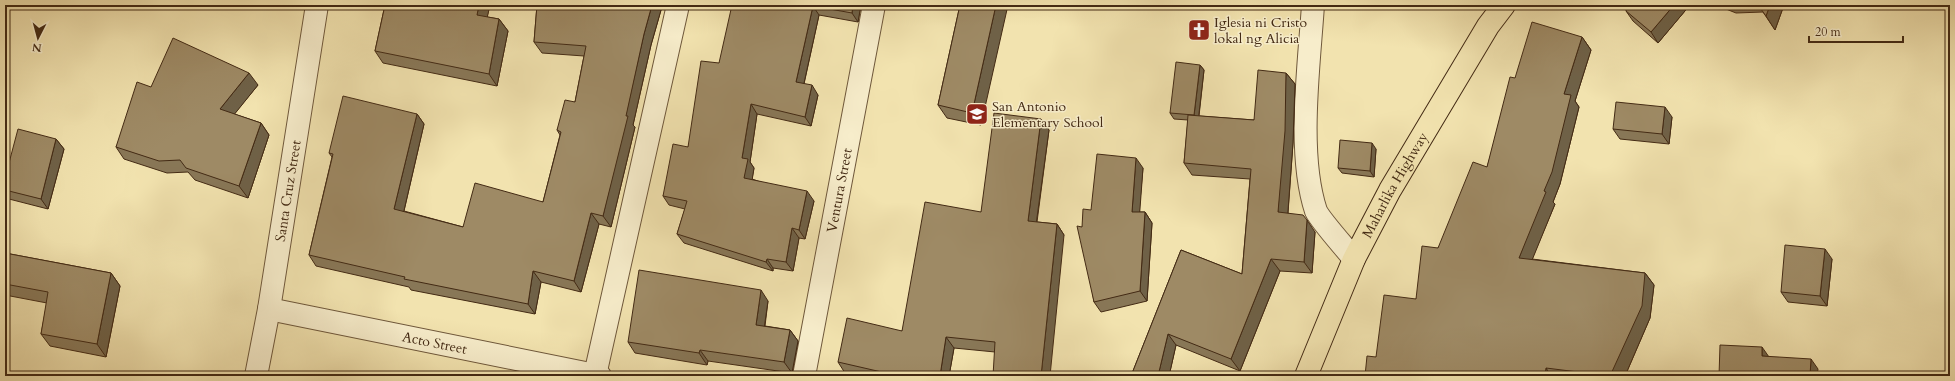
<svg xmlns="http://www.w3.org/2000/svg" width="1955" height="381" font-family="Cardo,serif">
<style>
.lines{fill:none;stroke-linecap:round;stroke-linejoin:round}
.minor-casing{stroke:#6f583b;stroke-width:24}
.major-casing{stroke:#432a14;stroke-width:24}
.minor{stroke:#f7edcb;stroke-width:22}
.major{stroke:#f2e3af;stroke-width:22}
.wall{fill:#887757;stroke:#432a14}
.shaded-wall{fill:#6f6147;stroke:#432a14}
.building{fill:#9e8a65;stroke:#432a14}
.labels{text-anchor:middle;stroke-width:3;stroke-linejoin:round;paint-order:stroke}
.poi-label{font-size:14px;fill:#432a14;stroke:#f7edcb;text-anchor:start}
.street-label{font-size:14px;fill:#432a14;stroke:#f7edcb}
</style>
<rect width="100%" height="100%" fill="#f2e3af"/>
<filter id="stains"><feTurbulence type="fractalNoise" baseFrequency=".005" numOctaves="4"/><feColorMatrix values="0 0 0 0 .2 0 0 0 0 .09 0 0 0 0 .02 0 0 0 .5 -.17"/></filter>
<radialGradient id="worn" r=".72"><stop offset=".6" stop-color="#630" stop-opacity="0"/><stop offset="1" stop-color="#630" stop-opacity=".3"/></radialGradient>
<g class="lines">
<g class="minor-casing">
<g id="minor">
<path d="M1313 5C1309 66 1297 154 1316 211 1320 220 1347 250 1354 259"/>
<path id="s1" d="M269 309 600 376"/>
<polyline points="595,375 678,5"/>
<path id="s2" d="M256 376 269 309 317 5"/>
<path id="s3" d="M804 376 874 5"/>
</g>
</g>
<g class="major-casing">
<g id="major">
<path id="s4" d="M1306 376 1354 259 1390 190 1488 26 1504 5"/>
</g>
</g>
<use href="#minor" class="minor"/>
<use href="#major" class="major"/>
</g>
<g class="wall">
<polygon points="385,5 490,5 487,17 499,19 508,31 497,86 383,63 375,51"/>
<polygon points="537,5 658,5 661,10 651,45 633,125 635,127 611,227 599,224 581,292 541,282 535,314 411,290 409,287 316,266 309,255 332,157 329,153 417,114 424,124 404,211 463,227 543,202 560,135 557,130 575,102 584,56 542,53 534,42"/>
<polygon points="780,5 861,5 858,22 819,15 804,84 818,95 811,126 757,114 750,162 754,168 752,179 814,201 805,239 799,238 793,271 773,268 773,271 684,243 677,234 685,209 669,205 663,196 688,147 719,63 779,9"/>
<polygon points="960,5 981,125 947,118 938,105"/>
<polygon points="1690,5 1658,43 1633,21 1626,11"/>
<polygon points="1716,5 1784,5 1775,30 1763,12 1736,13"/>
<polygon points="1582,37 1591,50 1575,101 1579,107 1560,184 1553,202 1555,204 1532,259 1645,273 1654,285 1650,318 1625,376 1365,376 1376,357 1416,299 1438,248 1487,167 1515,78"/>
<polygon points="1200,65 1204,70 1199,116 1254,120 1286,73 1295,84 1293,143 1288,213 1315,232 1312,273 1280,271 1240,371 1176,345 1169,376 1131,376 1181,250 1242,274 1250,179 1192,175 1184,163 1188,120 1174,119 1170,113"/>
<polygon points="258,85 234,114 261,123 269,135 248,198 195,180 188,172 167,173 124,159 116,147 151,87"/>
<polygon points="1672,117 1669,144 1620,139 1613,129"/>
<polygon points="1041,119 1049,130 1037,222 1057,224 1064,235 995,352 954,348 949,376 857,376 845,373 838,362 902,331 981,212"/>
<polygon points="56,139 64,149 48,209 9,199 5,193 5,178"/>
<polygon points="1376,149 1374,177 1342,173 1338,168"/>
<polygon points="1143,168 1139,212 1145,212 1152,223 1147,301 1101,312 1094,302 1082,227 1091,210"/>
<polygon points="5,253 111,273 120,286 106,357 50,346 41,334 47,303 5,295"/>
<polygon points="1832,259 1827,306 1788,302 1781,292"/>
<polygon points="768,301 765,326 790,330 798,341 792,373 708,361 707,365 635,353 628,342"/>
</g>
<g class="shaded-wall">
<polygon points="479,5 490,5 485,27 477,15"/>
<polygon points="652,5 658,5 661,10 651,45 633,125 635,127 611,227 603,216 644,34"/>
<polygon points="853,5 861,5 858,22 852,13"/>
<polygon points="996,5 1008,5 981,125 972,113"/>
<polygon points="1674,5 1690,5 1658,43 1651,32"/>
<polygon points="1770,5 1784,5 1775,30 1766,16"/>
<polygon points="813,6 819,15 802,92 796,82"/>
<polygon points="499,19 508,31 497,86 489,74"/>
<polygon points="1582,37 1591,50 1575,101 1579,107 1560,184 1553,202 1555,204 1528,270 1519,258 1544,191 1564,94"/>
<polygon points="1200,65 1204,70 1198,122 1194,116"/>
<polygon points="249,73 258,85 229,121 220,109"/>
<polygon points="1286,73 1295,84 1293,143 1287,224 1278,212"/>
<polygon points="812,85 818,95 811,126 805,117"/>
<polygon points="751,104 757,114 750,162 754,168 751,187 744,178 742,158"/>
<polygon points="1665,107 1672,117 1669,144 1662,134"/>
<polygon points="417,114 424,124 402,219 394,209"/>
<polygon points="1041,119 1049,130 1035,232 1028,221"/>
<polygon points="261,123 269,135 248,198 239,186"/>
<polygon points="56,139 64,149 48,209 41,199"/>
<polygon points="1372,143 1376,149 1374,177 1370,171"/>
<polygon points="1136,158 1143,168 1139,222 1132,212"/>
<polygon points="807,191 814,201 805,239 799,230"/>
<polygon points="1145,212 1152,223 1147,301 1140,291"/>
<polygon points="591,213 599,224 581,292 574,281"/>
<polygon points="1307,220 1315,232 1312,273 1304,262"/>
<polygon points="1057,224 1064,235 1050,376 1041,376"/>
<polygon points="792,228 799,238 793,271 786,262"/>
<polygon points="1825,249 1832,259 1827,306 1820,296"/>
<polygon points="767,259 773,268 773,271 766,262"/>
<polygon points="1271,259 1280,271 1240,371 1231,359"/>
<polygon points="533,271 541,282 535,314 528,304"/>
<polygon points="111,273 120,286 106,357 97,344"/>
<polygon points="1645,273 1654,285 1650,318 1625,376 1610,376"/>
<polygon points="761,290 768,301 763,336 756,325"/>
<polygon points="790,330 798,341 792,373 784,362"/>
<polygon points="1168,334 1176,345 1169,376 1158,376"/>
<polygon points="946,337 954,348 949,376 940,376"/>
<polygon points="1762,347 1769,357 1762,356"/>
<polygon points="700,350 708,361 707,365 699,353"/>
<polygon points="1811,359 1818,369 1817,376 1810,376"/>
<polygon points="1546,368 1551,376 1545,376"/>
</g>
<g class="building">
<polygon points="385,5 479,5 477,15 499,19 489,74 375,51"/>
<polygon points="537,5 652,5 644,34 626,116 628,116 603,216 591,213 574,281 533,271 528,304 404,279 405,277 309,255 333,154 329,153 343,96 417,114 394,209 463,227 475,183 543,202 561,132 557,130 565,100 575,102 586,46 534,42"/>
<polygon points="732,5 760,5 779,9 780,5 853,5 852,13 813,6 796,82 812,85 805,117 751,104 742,158 748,159 744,178 807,191 799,230 792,228 786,262 767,259 766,262 677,234 687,201 663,196 673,144 688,147 701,61 719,63"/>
<polygon points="960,5 996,5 972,113 938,105"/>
<polygon points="1626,5 1674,5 1651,32 1626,11"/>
<polygon points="1758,5 1770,5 1766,16"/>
<polygon points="1532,22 1582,37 1564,94 1571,95 1552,172 1544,191 1546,192 1519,258 1645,273 1642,306 1610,376 1546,368 1545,376 1365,376 1367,356 1376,357 1384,295 1416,299 1422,246 1438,248 1473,162 1487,167 1510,77 1515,78"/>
<polygon points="173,38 249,73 220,109 261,123 239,186 186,168 180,160 159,161 116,147 137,82 151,87"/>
<polygon points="1176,62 1200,65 1194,115 1170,113"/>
<polygon points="1258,70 1286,73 1285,131 1278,212 1303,215 1307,220 1304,262 1271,259 1231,359 1168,334 1158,376 1131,376 1181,250 1242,274 1251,169 1184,163 1188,115 1254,120"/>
<polygon points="1616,102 1665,107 1662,134 1613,129"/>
<polygon points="994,113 1041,119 1028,221 1057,224 1041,376 993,376 995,342 946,337 940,376 899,376 838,362 847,318 902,331 925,202 981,212"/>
<polygon points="18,129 56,139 41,199 5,190 5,178"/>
<polygon points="1340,140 1372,143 1370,171 1338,168"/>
<polygon points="1097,154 1136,158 1132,212 1145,212 1140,291 1094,302 1077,226 1082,227 1083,209 1091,210"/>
<polygon points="1785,245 1825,249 1820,296 1781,292"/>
<polygon points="5,253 111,273 97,344 41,334 48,292 5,284"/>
<polygon points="639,270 761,290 756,325 790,330 784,362 700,350 699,353 628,342"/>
<polygon points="1720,345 1762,347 1762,356 1811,359 1810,376 1719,376"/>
<polygon points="1227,373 1233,376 1226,376"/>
</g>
<defs>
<g id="church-square" transform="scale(1.15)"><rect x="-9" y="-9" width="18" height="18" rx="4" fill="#8f2418" stroke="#f7edcb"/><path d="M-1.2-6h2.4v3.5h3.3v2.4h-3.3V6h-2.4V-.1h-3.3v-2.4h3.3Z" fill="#fff"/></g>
<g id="school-square" transform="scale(1.15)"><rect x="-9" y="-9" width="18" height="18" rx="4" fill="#8f2418" stroke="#f7edcb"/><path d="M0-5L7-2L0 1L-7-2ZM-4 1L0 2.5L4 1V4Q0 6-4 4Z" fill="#fff"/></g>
</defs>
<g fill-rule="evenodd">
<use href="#church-square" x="1199" y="30"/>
<use href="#school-square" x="977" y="114"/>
</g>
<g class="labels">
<g class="poi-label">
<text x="1214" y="27">Iglesia ni Cristo<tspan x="1214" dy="16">lokal ng Alicia</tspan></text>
<text x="992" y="111">San Antonio<tspan x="992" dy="16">Elementary School</tspan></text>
</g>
<g class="street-label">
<text dy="5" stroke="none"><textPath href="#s4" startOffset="211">Maharlika Highway</textPath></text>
<text dy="5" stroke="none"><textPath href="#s3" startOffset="189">Ventura Street</textPath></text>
<text dy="5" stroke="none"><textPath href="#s2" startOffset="188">Santa Cruz Street</textPath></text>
<text dy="5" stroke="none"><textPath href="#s1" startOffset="169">Acto Street</textPath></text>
</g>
</g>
<rect width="1955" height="381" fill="none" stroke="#f2e3af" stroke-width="20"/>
<rect x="6" y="6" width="1943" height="369" fill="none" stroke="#432a14" stroke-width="2"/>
<rect x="10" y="10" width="1935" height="361" fill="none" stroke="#432a14"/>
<g transform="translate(38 38) rotate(186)" stroke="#f7edcb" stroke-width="3" paint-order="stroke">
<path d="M0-3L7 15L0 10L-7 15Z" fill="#432a14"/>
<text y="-6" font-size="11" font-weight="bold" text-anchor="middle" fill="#432a14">N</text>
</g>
<path d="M1809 36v6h94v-6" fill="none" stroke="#432a14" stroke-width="2"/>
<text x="1815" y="36" font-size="12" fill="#432a14" stroke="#f7edcb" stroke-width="3" paint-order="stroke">20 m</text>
<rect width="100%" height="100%" filter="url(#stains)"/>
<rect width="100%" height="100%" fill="url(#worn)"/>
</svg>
